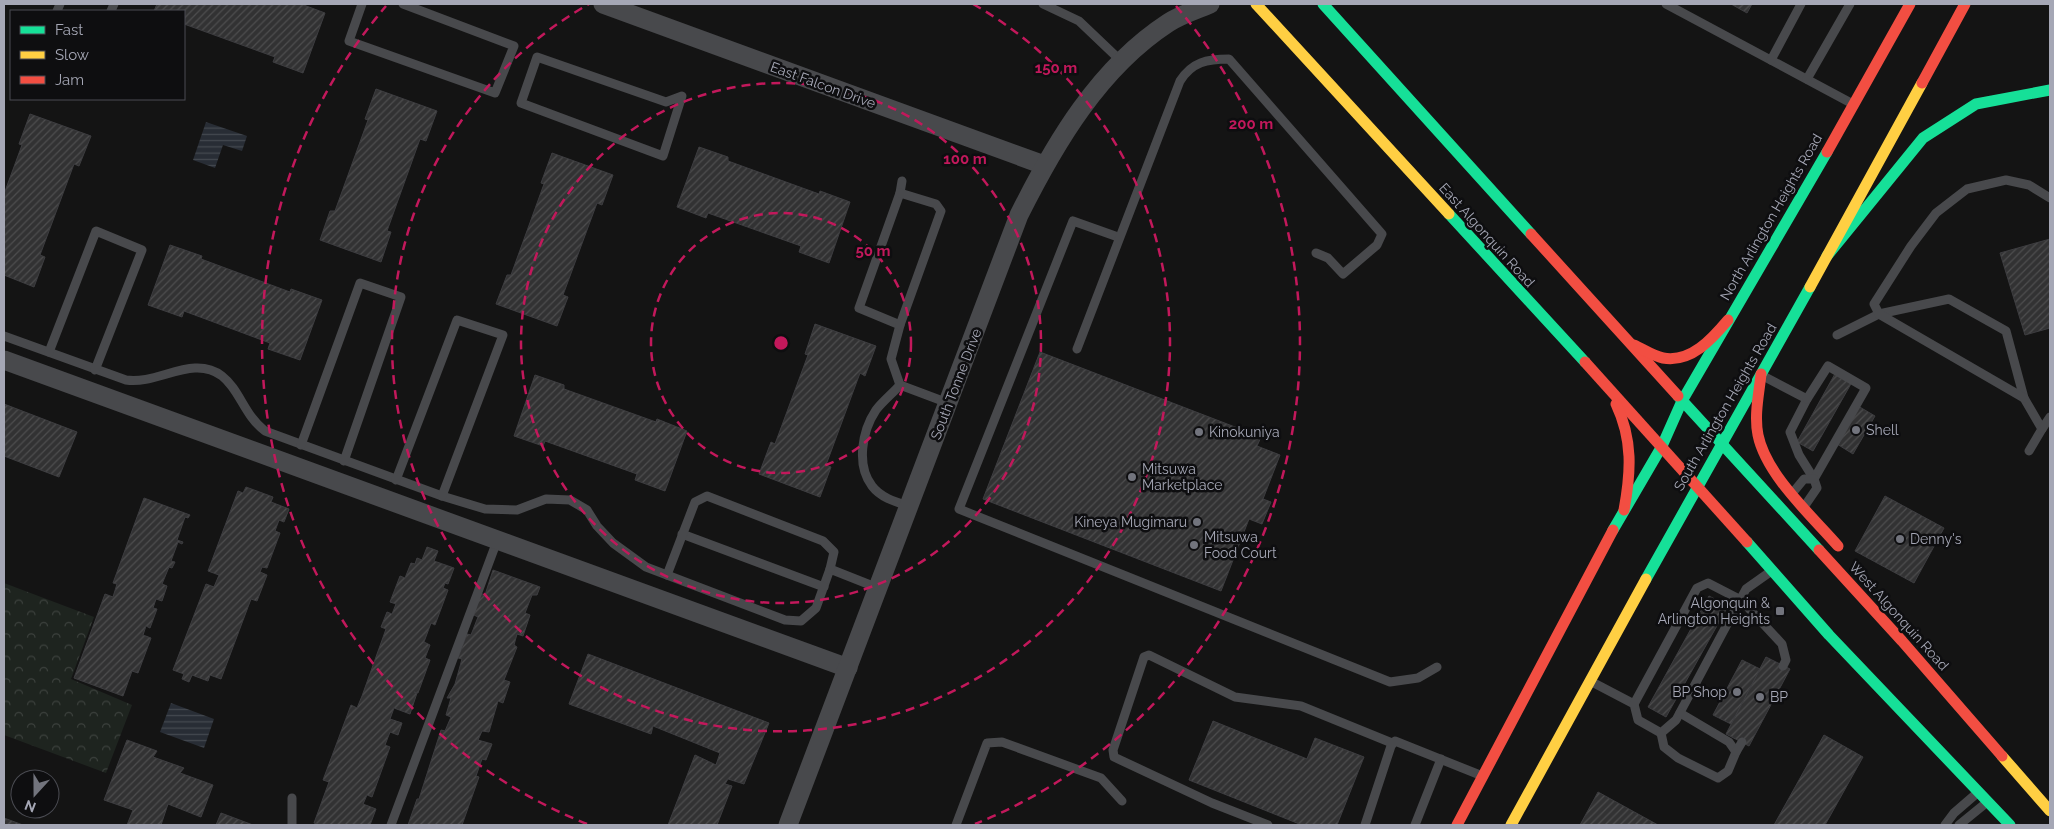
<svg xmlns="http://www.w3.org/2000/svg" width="2054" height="829" font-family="Raleway,sans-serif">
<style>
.park{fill:url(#park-crowns)}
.water{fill:url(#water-rules)}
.building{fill:url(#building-hatch);stroke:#3d3d40}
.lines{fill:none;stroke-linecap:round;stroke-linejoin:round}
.lane{stroke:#48494c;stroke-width:9}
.street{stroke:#48494c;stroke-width:19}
.fast{stroke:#16e098;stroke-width:11}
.slow{stroke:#ffcf43;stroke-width:11}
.jam{stroke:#f24e42;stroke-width:11}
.ring{fill:none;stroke:#c2185b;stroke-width:2.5;stroke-dasharray:9 6}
.poi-dot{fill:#72747d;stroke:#0e0e10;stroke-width:2}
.labels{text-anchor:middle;stroke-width:5;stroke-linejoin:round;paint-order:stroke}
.street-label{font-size:14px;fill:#a5a7b5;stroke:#0e0e10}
.poi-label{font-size:14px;fill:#a5a7b5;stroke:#0e0e10;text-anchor:start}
.centre{fill:#c2185b;stroke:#0e0e10;stroke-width:2.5}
.ring-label{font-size:15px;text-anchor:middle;font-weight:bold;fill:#c2185b;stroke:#0e0e10;stroke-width:5;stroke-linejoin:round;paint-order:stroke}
</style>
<defs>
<pattern id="park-crowns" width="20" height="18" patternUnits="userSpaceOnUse" patternTransform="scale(1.25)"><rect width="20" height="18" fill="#1e241f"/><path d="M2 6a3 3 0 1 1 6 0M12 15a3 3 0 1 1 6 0" fill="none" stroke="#3c413d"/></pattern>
<pattern id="water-rules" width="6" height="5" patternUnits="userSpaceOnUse" patternTransform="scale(1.25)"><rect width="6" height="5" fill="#282d35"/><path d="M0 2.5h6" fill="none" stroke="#444950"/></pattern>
<pattern id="building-hatch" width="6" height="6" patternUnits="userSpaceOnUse" patternTransform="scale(1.25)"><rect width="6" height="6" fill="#323233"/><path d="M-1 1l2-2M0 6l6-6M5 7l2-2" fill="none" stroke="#4d4d4e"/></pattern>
</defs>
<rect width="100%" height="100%" fill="#141414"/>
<polygon class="park" points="4,583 94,617 71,679 132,705 106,773 4,735"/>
<g class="water">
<polygon points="206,122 247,136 242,151 223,145 215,168 193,160"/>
<polygon points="171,703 214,719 204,748 160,732"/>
</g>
<g class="building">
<polygon points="157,4 301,4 325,13 303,73 273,62 275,57 184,24 184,11 154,11"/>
<polygon points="1731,4 1752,4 1747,13"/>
<polygon points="376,89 437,111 426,141 420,139 387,231 391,232 381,262 320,240 330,211 335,211 368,120 365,119"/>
<polygon points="30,114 91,136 79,166 74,164 40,255 45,257 34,287 4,275 4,194 22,145 19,144"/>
<polygon points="699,147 728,157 728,161 819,194 820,191 850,202 829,263 799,252 801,246 708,213 706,218 677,207"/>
<polygon points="552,153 613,175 602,205 597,203 563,295 568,297 557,326 496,304 507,275 511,275 544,184 541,183"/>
<polygon points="2050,239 2050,328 2025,335 2000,253"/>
<polygon points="170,245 202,256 201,259 290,292 291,289 322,300 300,360 268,349 270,343 184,311 182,317 148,305"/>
<polygon points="815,324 876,346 865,376 860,373 826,465 831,467 820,497 759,474 771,442 775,444 808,355 805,354"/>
<polygon points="1040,352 1261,437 1257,446 1280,455 1263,499 1271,502 1262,524 1249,519 1221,591 983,499"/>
<polygon points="1836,372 1852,382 1813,451 1797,442"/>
<polygon points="535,375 564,385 564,389 656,422 657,419 687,431 665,491 635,480 637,474 545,441 543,446 514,436"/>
<polygon points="4,404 77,432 59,477 4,456"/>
<polygon points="1858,406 1875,416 1853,454 1837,444"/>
<polygon points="246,487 273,497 271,502 289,509 284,522 279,520 275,531 280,533 267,568 262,567 260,572 267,575 257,601 251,599 221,679 210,675 208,681 192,675 189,682 182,679 184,674 173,670 206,584 214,587 219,575 208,571 238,491 243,493"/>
<polygon points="1885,496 1944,528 1914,583 1855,551"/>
<polygon points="144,498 190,515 188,518 185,517 177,540 183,542 182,544 178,542 171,561 175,562 172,568 169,567 162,584 167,586 162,601 156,599 153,608 157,609 150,628 146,626 143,635 151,638 138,673 132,671 123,696 74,678 105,594 113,597 117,584 113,583"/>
<polygon points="427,547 438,551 434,561 454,568 448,584 445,583 443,588 448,590 435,625 431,623 424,642 430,645 425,658 430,660 418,693 414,692 417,693 410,714 394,708 390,719 402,723 398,735 390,732 385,745 390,747 372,797 367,795 363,804 376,809 370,825 320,825 314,823 329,782 323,780 351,705 357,708 362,696 386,629 381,627 387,612 392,614 396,604 390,602 400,576 405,578 411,563 415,564 417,558 422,560"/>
<polygon points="493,570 540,587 537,595 532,595 525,613 530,615 523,636 517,634 514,645 517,647 504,680 510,682 503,703 498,701 489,732 482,731 478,740 492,744 486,760 482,759 476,776 479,777 462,825 408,825 417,799 419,799 441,730 445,731 451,717 446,715 451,698 447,698 455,684 462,659 458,658 467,634 471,635 478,617 474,615 480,593 485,595"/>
<polygon points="1709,596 1728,606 1666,717 1648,707"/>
<polygon points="588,654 769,723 744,784 728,779 725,784 732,786 717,825 668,825 695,755 716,765 720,753 653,726 651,734 569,704"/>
<polygon points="1766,657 1790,669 1749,746 1726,734"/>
<polygon points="1742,660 1760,669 1731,724 1713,715"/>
<polygon points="1213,721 1307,759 1315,738 1364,757 1337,825 1302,825 1189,780"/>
<polygon points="1824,735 1863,757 1825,825 1774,825"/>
<polygon points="127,740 157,751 153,757 184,768 180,773 213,785 201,817 168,804 161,825 127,825 133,810 104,800"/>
<polygon points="1598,792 1658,825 1580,825"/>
<polygon points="221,813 253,825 216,825"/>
<polygon points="4,818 23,825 4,825"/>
</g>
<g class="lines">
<g class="lane">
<polyline points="362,4 349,41 495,93 514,46 403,4"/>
<polyline points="1043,4 1079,21 1121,61"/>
<polyline points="1666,4 1851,103"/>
<polyline points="57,11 60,4"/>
<polyline points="111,11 114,4"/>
<polygon points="537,57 666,102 682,96 663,156 521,103"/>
<polyline points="1771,60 1801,4"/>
<polyline points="1807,79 1850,4"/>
<polyline points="902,181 900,193 859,308 900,325 891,359 900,385 948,403"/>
<polyline points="1118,237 1073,221 959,509 1390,682 1418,678 1437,667"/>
<polyline points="900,325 941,211 936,204 900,193"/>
<polyline points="1837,335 1879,314 1949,299 2006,331 2024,398 2042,429 2029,451"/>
<path d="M4 336 126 380C158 385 193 354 222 376 240 390 244 415 265 431L442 496 485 509 517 510 546 499 570 500 587 510 597 526 613 543 646 567 785 620 801 621 816 608 830 569 878 588"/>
<path d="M1077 349 1180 81C1192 62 1207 59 1229 59L1382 234 1377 245 1343 274 1328 258 1316 253"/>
<polyline points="49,352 96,231 142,250 95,370"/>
<polyline points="1765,377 1807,399 1790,432 1799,455 1814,479 1817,488 1806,504"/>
<path d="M900 385C893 393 883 401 876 410 862 431 856 465 872 486 881 498 896 502 909 506"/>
<polyline points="2024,398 1879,314 1874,304 1911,246 1936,213 1967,189 2006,180 2029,185 2050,198"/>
<polyline points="1807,399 1828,366 1866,388 1814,479"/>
<polyline points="2042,429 2050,417"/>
<polyline points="301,445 360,283 401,297 344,461"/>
<polyline points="396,480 457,320 503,335 442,496"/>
<polyline points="1795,490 1804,479 1814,479"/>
<polyline points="682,534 824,587"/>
<polyline points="667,575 695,502 707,496 823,541 834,552 830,569"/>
<polyline points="1592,682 1634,704 1638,720 1661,733 1676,720 1746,589 1770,572"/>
<polyline points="1634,704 1697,588 1708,583 1741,600 1782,644 1786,660 1783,666"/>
<polyline points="1661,733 1664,747 1678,758 1718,778 1728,771 1736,752 1729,742 1680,713"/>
<polyline points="1736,752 1742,742"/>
<polyline points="292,825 292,798"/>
<polyline points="391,825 497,541"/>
<polyline points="956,825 987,743 1002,742 1101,778 1122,801"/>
<polyline points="1268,825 1212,803 1114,757 1113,750 1144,657 1149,655 1235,697 1301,706 1392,743"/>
<polyline points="1365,825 1391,746 1395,741 1480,775"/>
<polyline points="1415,825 1441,759"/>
<polyline points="1945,825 1954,813 1976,794"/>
<polyline points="1959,825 1986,803"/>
</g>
<g class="street">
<polyline points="603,4 1044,165"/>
<polyline points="4,360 848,668"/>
<path d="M788 825 1019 215C1055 143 1099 68 1168 23 1180 15 1196 10 1210 4"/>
</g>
<g class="fast">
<polyline points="1323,4 1531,234"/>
<polyline points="1449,214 1585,362"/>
<polyline points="1827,256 1923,138 1976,104 2050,90"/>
<polyline points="1678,396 1819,550"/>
<polyline points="1613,530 1662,446 1682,401 1827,152"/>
<polyline points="1747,542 1829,635 2010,825"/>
<polyline points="1646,579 1810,287"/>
</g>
<g class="slow">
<polyline points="1256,4 1449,214"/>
<polyline points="1810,287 1922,83"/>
<polyline points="2002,756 2050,811"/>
<polyline points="1511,825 1646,579"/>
</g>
<g class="jam">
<polyline points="1922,83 1965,4"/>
<polyline points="1827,152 1910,4"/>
<polyline points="1531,234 1678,396"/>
<path d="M1634 345C1643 349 1653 356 1663 358 1691 363 1712 339 1728 320"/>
<polyline points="1585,362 1747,542"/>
<path d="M1761 374C1759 394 1754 415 1758 435 1766 475 1812 516 1838 546"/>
<path d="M1616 404C1633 440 1631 472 1624 510"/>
<polyline points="1819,550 1902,641 2002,756"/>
<polyline points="1457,825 1613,530"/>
</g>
</g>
<g class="ring">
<circle cx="781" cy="343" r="130"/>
<circle cx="781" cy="343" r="260"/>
<path d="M973 4A389 389 0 1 1 589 4"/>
<path d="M587 824A519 519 0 0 1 386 6M1176 6A519 519 0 0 1 975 824"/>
</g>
<g class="poi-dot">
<circle cx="1856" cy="430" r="5"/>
<circle cx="1199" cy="432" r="5"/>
<circle cx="1132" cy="477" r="5"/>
<circle cx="1197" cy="522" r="5"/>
<circle cx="1900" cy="539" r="5"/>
<circle cx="1194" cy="545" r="5"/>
<rect x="1775" y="606" width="10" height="10" rx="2.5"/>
<circle cx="1737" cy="692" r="5"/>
<circle cx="1760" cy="697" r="5"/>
</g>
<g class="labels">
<g class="street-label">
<text transform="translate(823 85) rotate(20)" y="5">East Falcon Drive</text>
<text transform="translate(1771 217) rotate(-60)" y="5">North Arlington Heights Road</text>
<text transform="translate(1487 235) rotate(48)" y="5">East Algonquin Road</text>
<text transform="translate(956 384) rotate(-69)" y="5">South Tonne Drive</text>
<text transform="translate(1725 407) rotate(-60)" y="5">South Arlington Heights Road</text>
<text transform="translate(1899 616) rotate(48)" y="5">West Algonquin Road</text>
</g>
<g class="poi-label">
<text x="1866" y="435">Shell</text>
<text x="1209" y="437">Kinokuniya</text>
<text x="1142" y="474">Mitsuwa<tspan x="1142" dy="16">Marketplace</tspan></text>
<text x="1187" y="527" text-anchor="end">Kineya Mugimaru</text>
<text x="1204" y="542">Mitsuwa<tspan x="1204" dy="16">Food Court</tspan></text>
<text x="1910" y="544">Denny's</text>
<text x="1770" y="608" text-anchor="end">Algonquin &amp;<tspan x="1770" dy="16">Arlington Heights</tspan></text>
<text x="1727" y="697" text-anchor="end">BP Shop</text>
<text x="1770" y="702">BP</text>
</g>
</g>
<circle cx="781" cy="343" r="8" class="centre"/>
<g class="ring-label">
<text x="1056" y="73">150 m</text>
<text x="1251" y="129">200 m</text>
<text x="965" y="164">100 m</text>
<text x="873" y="256">50 m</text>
</g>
<rect width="2054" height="829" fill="none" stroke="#a5a7b5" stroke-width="10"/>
<rect x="10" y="10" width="175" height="90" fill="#0e0e10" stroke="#4a4b52"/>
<rect x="20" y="26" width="25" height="8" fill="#16e098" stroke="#4a4b52"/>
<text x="55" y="35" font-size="15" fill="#a5a7b5">Fast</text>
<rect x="20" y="51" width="25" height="8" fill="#ffcf43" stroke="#4a4b52"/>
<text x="55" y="60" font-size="15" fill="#a5a7b5">Slow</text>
<rect x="20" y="76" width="25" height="8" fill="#f24e42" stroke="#4a4b52"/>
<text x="55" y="85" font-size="15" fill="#a5a7b5">Jam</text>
<g transform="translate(35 794) rotate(201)"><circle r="24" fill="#0e0e10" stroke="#4a4b52"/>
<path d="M0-4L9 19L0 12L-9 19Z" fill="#72747d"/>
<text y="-8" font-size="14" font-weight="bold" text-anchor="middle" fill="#a5a7b5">N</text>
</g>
</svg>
